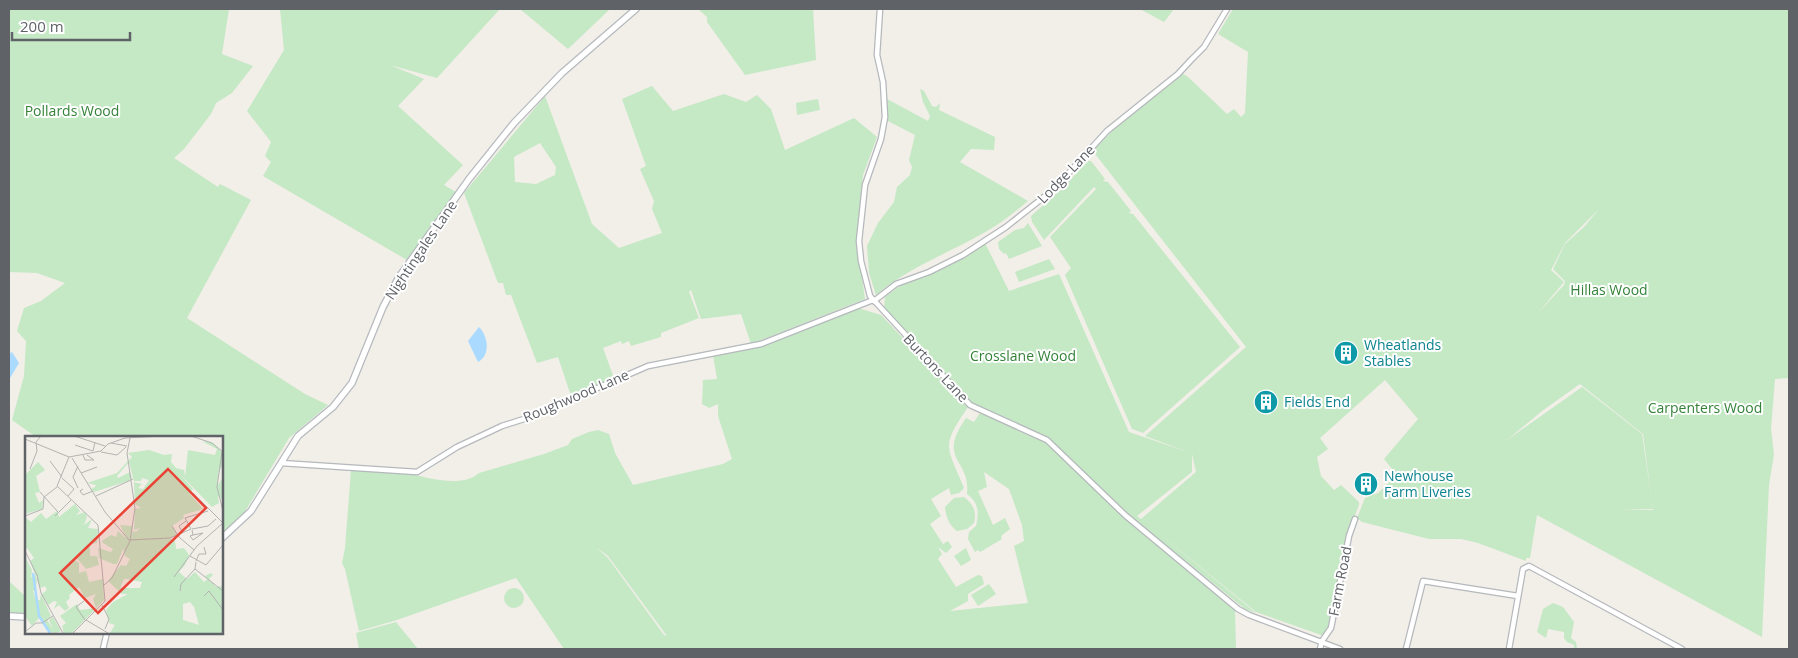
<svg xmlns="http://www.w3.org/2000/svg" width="1798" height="658" font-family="'Open Sans',sans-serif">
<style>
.green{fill:#c5e8c5;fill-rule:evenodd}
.water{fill:#aadaff}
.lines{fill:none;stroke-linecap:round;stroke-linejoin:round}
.street-casing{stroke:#b5b8bc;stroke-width:7}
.secondary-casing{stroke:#b6babf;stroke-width:8}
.street{stroke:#fff;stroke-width:4.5}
.secondary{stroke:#fff;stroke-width:5.5}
.labels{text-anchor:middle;stroke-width:4;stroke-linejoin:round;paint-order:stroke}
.park-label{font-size:14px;fill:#348238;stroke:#fff}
.street-label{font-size:14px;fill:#5f6368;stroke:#fff}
.culture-label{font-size:14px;fill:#0d838f;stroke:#fff;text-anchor:start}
.inset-river{fill:none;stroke:#aadaff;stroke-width:2.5}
.inset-road{fill:none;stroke:#b3b3b1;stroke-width:1}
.view{fill:#ea4335;fill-opacity:0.15;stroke:#ea4335;stroke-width:2.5}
.inset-edge{fill:none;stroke:#5f6368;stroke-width:2.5}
</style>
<rect width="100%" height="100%" fill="#f1efe8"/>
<g class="green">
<polygon points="9,9 229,9 222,54 253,66 232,93 216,103 211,114 184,149 174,158 218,187 220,184 251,200 187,318 305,394 328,405 289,438 244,513 221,534 221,437 36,437 12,420 24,376 26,341 17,331 24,308 41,301 65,283 37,273 9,272"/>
<polygon points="280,9 500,9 437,78 390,65 424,79 398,106 463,165 444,185 456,192 407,260 263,176 271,162 265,156 271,142 247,111 284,50"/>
<polygon points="520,9 610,9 568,49"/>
<polygon points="698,9 813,9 816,60 745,75 707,22 707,17"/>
<polygon points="1140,9 1174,9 1164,22"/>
<path d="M1233 9H1789V378L1775 379 1771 429 1774 454 1769 485 1762 637 1537 515 1530 558H1526V561L1478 543 1461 539H1429L1362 522 1357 518 1365 498 1378 493 1393 479 1397 483 1401 480 1384 459 1418 419 1385 380 1320 438 1328 449 1317 457 1321 476 1334 490 1341 485 1359 502V505C1355 516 1350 527 1347 538 1341 567 1339 612 1324 636L1256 612 1145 522 1256 613 1245 609 1127 514 1048 438 972 404 884 309 885 297C914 273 953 263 985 243L1009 291 1059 274 1129 432 1191 453 1145 436 1246 347 1092 150 1122 122 1183 74 1187 76 1227 114 1234 109 1241 117 1245 113 1248 52 1218 34ZM1599 209 1584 227 1565 244 1553 269 1565 281 1564 285 1538 313 1564 282 1551 270 1565 243ZM1580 384 1643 434 1653 510 1619 509H1653L1642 434 1582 387 1507 440 1542 411ZM1192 454 1196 472 1141 519 1137 516 1192 472Z"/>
<path d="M652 86 673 111 724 94 746 102 757 95 771 109 785 150 854 118 877 137 863 175 857 240 865 299 751 344 741 314 701 319 691 290 689 292 699 318 661 333V337L631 346 629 341 622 344 621 341 603 348 614 378 571 396 558 357 537 363 511 295H506L503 283H498L464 193 545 96 592 224 619 248 662 233 652 209 654 201 640 169 646 166 622 99ZM540 143 556 167 555 175 536 184 515 182 514 157Z"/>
<path d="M920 89 924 91 932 106 936 107 940 103 939 110 995 137 994 150 971 149 960 162 1028 201C1015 212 1001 223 987 231 949 253 909 267 876 295L869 273 867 246 878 223 894 202 897 187 910 175 912 167 909 160 915 135 886 120 887 99 928 121 930 116 923 102Z"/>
<polygon points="818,99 820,110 797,115 796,103"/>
<polygon points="1087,161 1091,161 1105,179 1103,181 1108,182 1131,211 1129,213 1133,214 1240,347 1143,433 1132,429 1065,275 1071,268 1050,237 1096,189 1094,187 1044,240 1032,222 1031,216 1065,186"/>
<polygon points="1028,223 1042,246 1009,259 1006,253 1004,254 999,249 998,242 1015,230 1024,228"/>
<polygon points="1049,259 1055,269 1019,282 1015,272"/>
<path d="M858 308 881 315 968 407C941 447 946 444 964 488L959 493 951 495 949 488 931 499 941 516 930 524 943 544 948 541 952 547 946 553 938 547 942 554 938 559 956 587 978 575 982 576 984 584 968 594V601L950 611 1028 603 1014 546 1024 541 1022 525 1009 489 984 472 987 487 978 491 993 525 1005 518 1010 529 1001 536 1002 539 980 552 978 550 975 552 968 539 969 532 976 526C979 512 979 503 967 494 971 458 936 461 966 418L974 422 980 413 1045 442 1120 514 1235 610 1236 649H564L516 578 397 620 359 631 345 569 342 563 345 548 351 470C370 471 392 470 410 474 429 478 463 488 479 473L544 454 568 445 572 439 589 432 598 430 609 434 615 453 633 485 723 464 732 459 718 416V404L709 408 702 404 703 380 717 379 713 355 760 346ZM596 547 608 556 667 636 664 635 608 558Z"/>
<path d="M964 497C973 504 977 511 974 523L967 529 957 531C949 525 946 517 945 507L954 498Z"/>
<polygon points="966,548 971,560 961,566 954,556"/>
<polygon points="9,581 26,597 26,613 9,614"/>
<polygon points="989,584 996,594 978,606 971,595"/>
<circle cx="514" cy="598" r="10"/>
<polygon points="1553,603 1563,607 1574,622 1571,638 1576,642 1577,649 1574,649 1574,645 1567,642 1564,638 1564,632 1548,629 1546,638 1537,632 1543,609"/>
<polygon points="396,622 418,649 359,649 356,633"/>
</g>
<g class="water">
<path d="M479 327C488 336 491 355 478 362L468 341Z"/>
<polygon points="12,352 19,363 9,380 9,354"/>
</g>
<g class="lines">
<g class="street-casing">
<g id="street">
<polyline points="880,9 877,55 883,82 885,117 881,139 865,185 859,241 861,261 870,296 970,405 1047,440 1125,515 1238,609 1249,615 1340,649"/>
<polyline points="874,301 896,284 929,272 963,255 1006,227 1054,189 1107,131 1178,74 1191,60 1204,47 1227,9"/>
<polyline points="281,463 417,472 457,447 502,426 533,416 648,366 761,344 873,300"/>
<polyline points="1322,641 1331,628 1349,536 1355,519"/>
<polyline points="103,649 107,632"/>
<polyline points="1320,649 1322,641"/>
<polyline points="1406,649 1423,581 1518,596"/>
<polyline points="1509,649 1523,569 1529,566 1682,649"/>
</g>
</g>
<g class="secondary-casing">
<g id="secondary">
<polyline points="221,539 251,511 298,436 333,407 352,383 383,307 399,277 469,179 514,123 562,73 636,9"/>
<polyline points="9,616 26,617"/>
</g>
</g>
<use href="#street" class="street"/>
<use href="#secondary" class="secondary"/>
</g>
<defs>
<g id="building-disc" transform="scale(1.25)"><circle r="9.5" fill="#0f9aa8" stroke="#fff"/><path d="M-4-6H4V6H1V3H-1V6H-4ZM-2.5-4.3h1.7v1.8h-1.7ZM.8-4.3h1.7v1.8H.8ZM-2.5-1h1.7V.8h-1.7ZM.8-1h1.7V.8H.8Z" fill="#fff"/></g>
</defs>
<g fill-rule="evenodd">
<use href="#building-disc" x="1346" y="353"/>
<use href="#building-disc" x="1266" y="402"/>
<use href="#building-disc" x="1366" y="484"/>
</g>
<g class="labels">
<g class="park-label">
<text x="72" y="116">Pollards Wood</text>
<text x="1609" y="295">Hillas Wood</text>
<text x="1023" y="361">Crosslane Wood</text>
<text x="1705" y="413">Carpenters Wood</text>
</g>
<g class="street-label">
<text transform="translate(1066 174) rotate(-46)" y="5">Lodge Lane</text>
<text transform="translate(421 250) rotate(-56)" y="5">Nightingales Lane</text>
<text transform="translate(936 368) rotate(47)" y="5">Burtons Lane</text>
<text transform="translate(576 396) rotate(-23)" y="5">Roughwood Lane</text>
<text transform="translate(1340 581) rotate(-79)" y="5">Farm Road</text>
</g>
<g class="culture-label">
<text x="1364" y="350">Wheatlands<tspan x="1364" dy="16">Stables</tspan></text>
<text x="1284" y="407">Fields End</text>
<text x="1384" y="481">Newhouse<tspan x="1384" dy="16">Farm Liveries</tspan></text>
</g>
</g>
<g transform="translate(25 436)">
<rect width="198" height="198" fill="#f1efe8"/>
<path d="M177 5 188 7 197 16V31L194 34 192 50 197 43V63L193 60 194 67 187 71 155 38 168 53 164 57 178 73 158 79 159 82 147 90 152 99 145 102 150 105 151 113 159 112 164 119 160 129 150 140 154 136 162 143 170 136 179 146 183 143 180 140 186 137 188 139 184 143 186 147V145L191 151 197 150V173L194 175 197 173V197H85L90 189 84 187 81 174 88 166 103 158H97L83 145 96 129 101 130 105 123 100 120 98 113 92 128H88L74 122 73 112 86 116 88 113 78 107 77 105 86 99 91 101 93 95 102 103 95 89 108 90 105 101 108 95 111 96 115 92 109 94 110 73 116 72 110 68 109 46 117 48 113 52 118 53 124 44 117 42 116 45H109L104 26 92 40 93 42 105 36 107 42 103 45 69 56 66 53 70 51 71 49 62 47 92 37 107 21 103 17 124 14 139 19 147 18 146 26 151 32 159 34 160 41 163 14 190 19 192 13ZM99 143H102L117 146 115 152H95ZM165 166 169 171 174 189 158 184V168ZM13 26 20 34 11 40 15 56 10 57 14 67 18 64 17 73 0 78V39ZM50 68 55 75 51 79 60 76 62 81 59 89 67 83 63 92 73 93 72 107 65 108V120H72L74 129 61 133 51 121 48 123 54 127V137L61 135 64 146 78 143 79 164 47 197H39L37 190 41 187 35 180 52 168 55 174 71 172 68 163 71 158 60 162 54 151 44 159 45 162 41 166 44 172 40 175 34 169 29 173 32 166 29 165 23 169 17 158 22 154 20 150 15 152 5 125 9 122 2 112 0 113V81L6 86 16 77 21 83 32 75 34 81ZM0 121 7 134 6 141 12 140 11 153 8 155 11 164H15L16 158 26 180 22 184 28 193 24 184 28 181 36 195 31 197 24 196 14 182 7 190 0 180Z" fill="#c5e8c5" fill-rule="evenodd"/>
<path class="inset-river" d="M8 137 14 180 25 197"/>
<path class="inset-road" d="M49 0 80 10M166 0 187 7 198 16M105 2 102 17 110 72 105 105M0 3 44 21M86 7 102 10M50 9 68 15 70 6M76 16 92 19 101 11M197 16 192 51 198 75M58 19 60 24H69L62 19M44 21 32 50 73 89 80 165 48 197M44 21 76 15 83 8 100 2 137 0M47 22 80 76 104 104 145 102 166 93M25 25 37 41M53 30 48 41 53 52M5 33 12 15 11 6 16 0M56 37 72 31M37 42 49 53 43 60M58 53 55 55 58 59 68 55M15 56 33 76M168 57 198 87M71 60 108 43M0 80 18 73 19 61 32 51M30 80 46 64M147 90 154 101 169 114M166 93 160 82 183 75M167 93 183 90 191 83M167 94 168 99 165 100 168 104 178 97 168 99M158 97 154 90 161 85M0 115 12 139 16 157 38 197M165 120 181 129 198 109M171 125 174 118H181L179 111M171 126 170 133 198 155M149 141 172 110 198 87M79 149 87 142 105 105M155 155 156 148 170 133M179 160 184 155 198 174M59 165 51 171 60 184M77 169 84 183 80 193M61 184 83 197M0 196 11 187H17L28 180"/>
<path class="view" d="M143 33 181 72 73 177 35 137Z"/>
<rect width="198" height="198" class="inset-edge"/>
</g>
<rect width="1798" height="658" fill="none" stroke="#5f6368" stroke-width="20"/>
<path d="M12 32v8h118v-8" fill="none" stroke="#5f6368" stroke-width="2.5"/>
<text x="20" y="32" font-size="15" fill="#5f6368" stroke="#ffffff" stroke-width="4" paint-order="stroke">200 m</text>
</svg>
